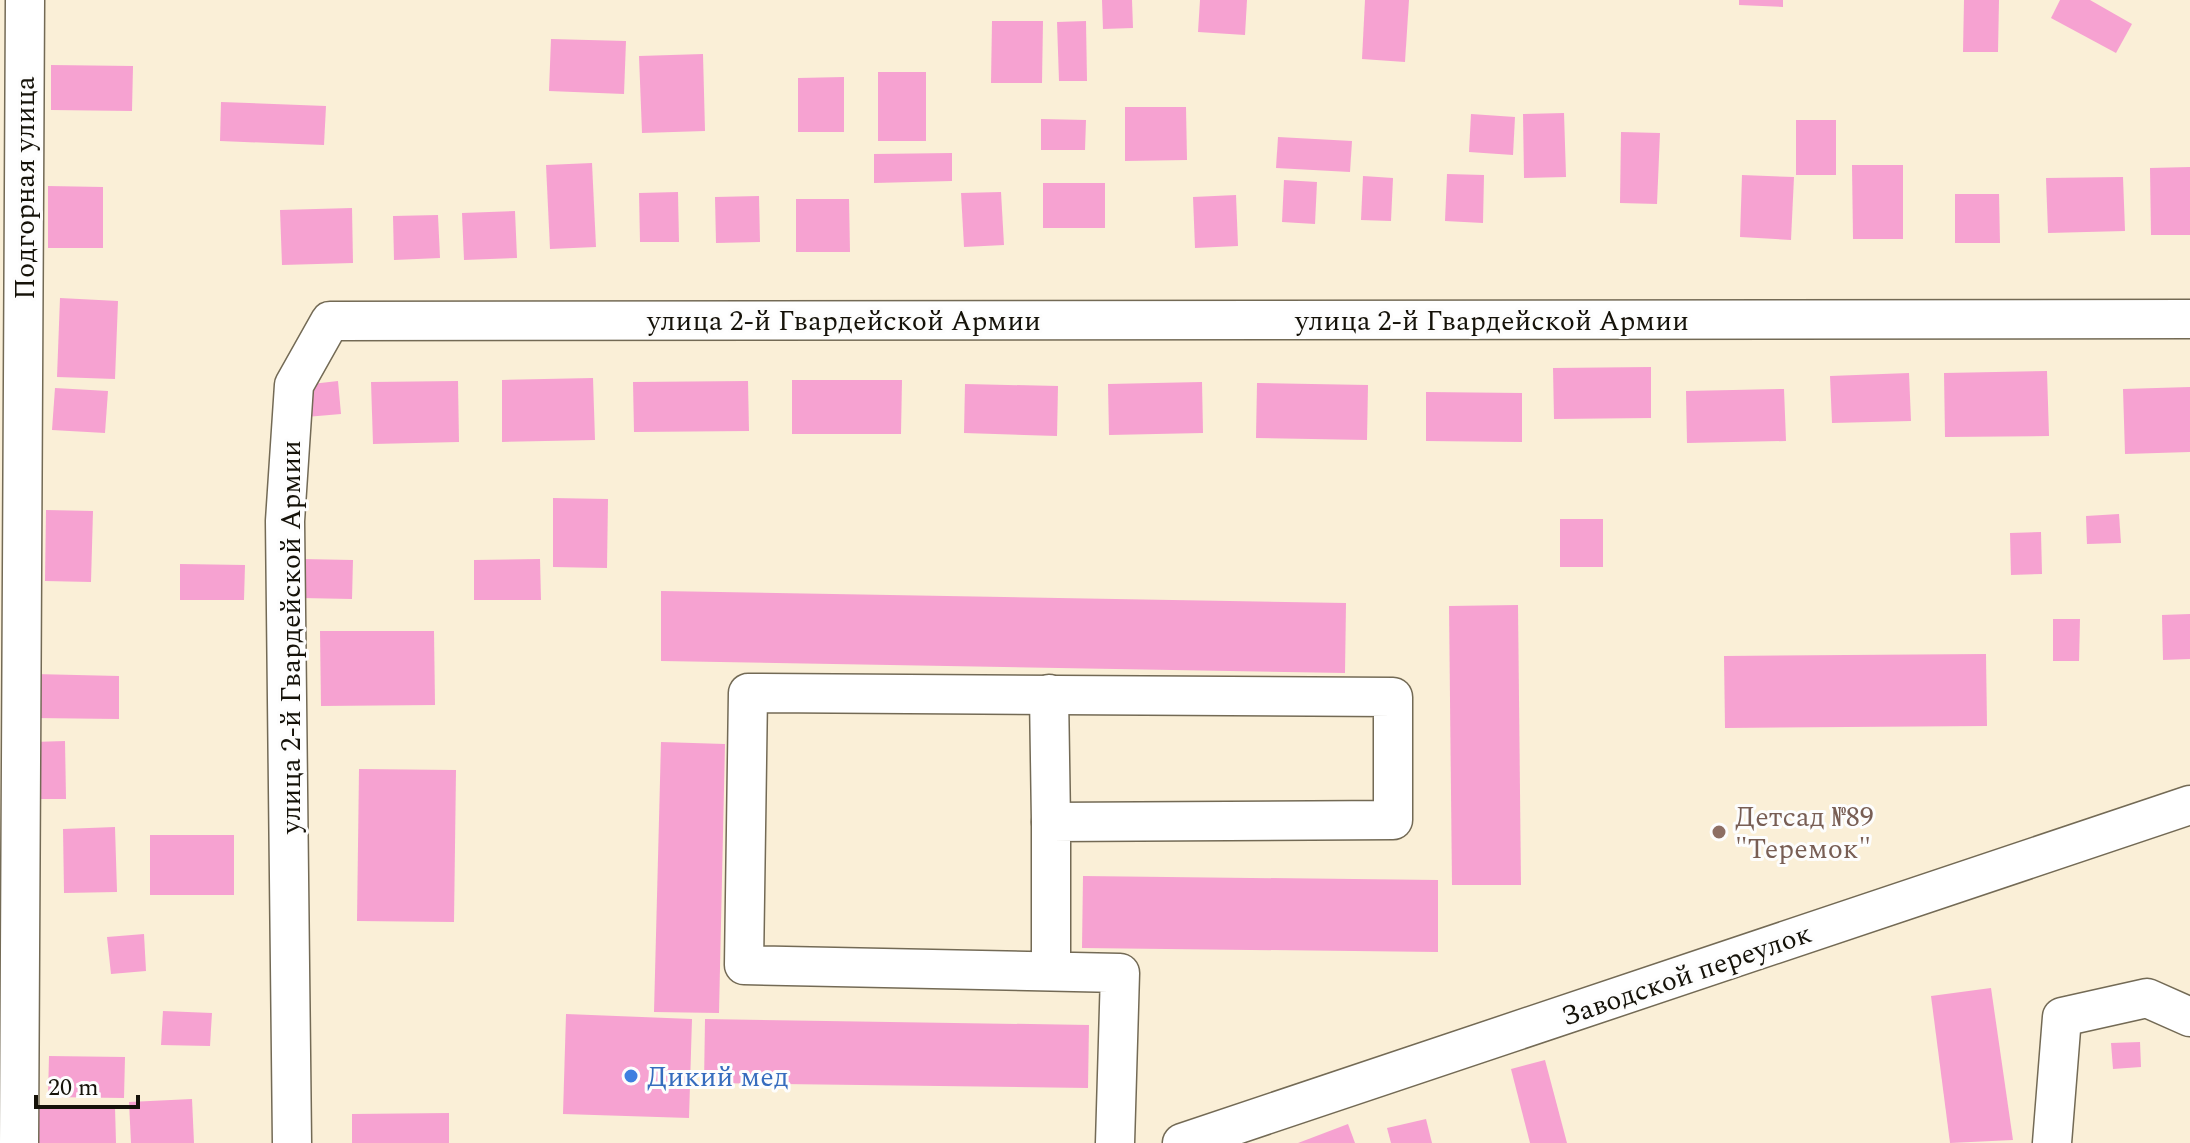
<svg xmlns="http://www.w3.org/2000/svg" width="2190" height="1143" font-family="Spectral,serif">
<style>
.building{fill:#f6a2d1}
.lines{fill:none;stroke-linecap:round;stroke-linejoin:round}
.minor-casing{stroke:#736a55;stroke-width:41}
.minor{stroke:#fff;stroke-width:38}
.education-dot{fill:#8d6e63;stroke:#fdfdfd;stroke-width:3}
.shop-dot{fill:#3f7fe0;stroke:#fdfdfd;stroke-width:3}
.labels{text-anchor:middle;stroke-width:6;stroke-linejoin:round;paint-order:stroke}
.street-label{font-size:28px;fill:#151209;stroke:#fdfdfd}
.education-label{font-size:28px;fill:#785e54;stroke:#fdfdfd;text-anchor:start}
.shop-label{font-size:28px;fill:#366cbe;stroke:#fdfdfd;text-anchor:start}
</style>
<rect width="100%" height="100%" fill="#faefd7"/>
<g class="building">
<polygon points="1102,0 1132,0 1133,28 1103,29"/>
<polygon points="1200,0 1247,0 1245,35 1198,32"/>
<polygon points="1365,0 1409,0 1405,62 1362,59"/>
<polygon points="1739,0 1783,0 1783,7 1739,5"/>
<polygon points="1964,0 1999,0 1998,52 1963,52"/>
<polygon points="2060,0 2090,0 2132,24 2116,53 2051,18"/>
<polygon points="992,21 1043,21 1042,83 991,83"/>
<polygon points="1086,21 1087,81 1059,81 1057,22"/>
<polygon points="551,39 626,41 624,94 549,91"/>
<polygon points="703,54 705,131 642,133 639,56"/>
<polygon points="51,65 133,66 132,111 51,110"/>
<rect x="878" y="72" width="48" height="69"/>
<polygon points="844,77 844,132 798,132 798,78"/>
<polygon points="221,102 326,106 324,145 220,141"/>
<polygon points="1125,107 1186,107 1187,160 1125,161"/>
<polygon points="1564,113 1566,177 1524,178 1523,114"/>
<polygon points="1471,114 1515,117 1513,155 1469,152"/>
<polygon points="1041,119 1086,120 1085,150 1041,150"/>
<rect x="1796" y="120" width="40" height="55"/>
<polygon points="1621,132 1660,133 1657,204 1620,203"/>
<polygon points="1278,137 1352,141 1350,172 1276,168"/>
<polygon points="952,153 952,181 874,183 874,154"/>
<polygon points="592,163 596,247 550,249 546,165"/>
<polygon points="1852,165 1903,165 1903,239 1853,239"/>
<polygon points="2190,167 2190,235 2151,235 2150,168"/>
<polygon points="1447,174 1484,175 1483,223 1445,221"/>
<polygon points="1742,175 1794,177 1791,240 1740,237"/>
<polygon points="1363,176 1393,178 1391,221 1361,220"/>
<polygon points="2123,177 2125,231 2048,233 2046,178"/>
<polygon points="1284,180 1317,182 1315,224 1282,222"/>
<rect x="1043" y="183" width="62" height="45"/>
<polygon points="48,186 103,187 103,248 48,248"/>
<polygon points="678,192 679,242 640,242 639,193"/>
<polygon points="1001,192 1004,245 964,247 961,193"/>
<polygon points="1955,194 1999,194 2000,243 1955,243"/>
<polygon points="1236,195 1238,246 1195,248 1193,197"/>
<polygon points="759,196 760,242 716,243 715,197"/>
<polygon points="796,199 849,199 850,252 796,252"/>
<polygon points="352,208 353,263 282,265 280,210"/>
<polygon points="515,211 517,258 464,260 462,213"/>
<polygon points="438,215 440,258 394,260 393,216"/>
<polygon points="60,298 118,301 115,379 57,377"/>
<polygon points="1651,367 1651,418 1554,419 1553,368"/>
<polygon points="2047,371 2049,436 1945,437 1944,373"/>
<polygon points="1909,373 1911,421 1832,423 1830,376"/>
<polygon points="593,378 595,440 502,442 502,380"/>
<polygon points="792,380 902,380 901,434 792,434"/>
<polygon points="338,381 341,414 306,417 303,385"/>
<polygon points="458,381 459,442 373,444 371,382"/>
<polygon points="748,381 749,431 634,432 633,382"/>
<polygon points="1202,382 1203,433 1109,435 1108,384"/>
<polygon points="1257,383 1368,385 1367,440 1256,438"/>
<polygon points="965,384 1058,386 1057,436 964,433"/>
<polygon points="2190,387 2190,452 2125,454 2123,389"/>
<polygon points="55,388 108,391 105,433 52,430"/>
<polygon points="1784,389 1786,441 1687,443 1686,391"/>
<polygon points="1426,392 1522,393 1522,442 1426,441"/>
<polygon points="553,498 608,499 607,568 553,567"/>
<polygon points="46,510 93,511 91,582 45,581"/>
<polygon points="2119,514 2121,543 2087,544 2086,516"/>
<rect x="1560" y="519" width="43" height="48"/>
<polygon points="2041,532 2042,574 2011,575 2010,533"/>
<polygon points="301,559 353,560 352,599 301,598"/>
<polygon points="540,559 541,600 474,600 474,560"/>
<polygon points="180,564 245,565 244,600 180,600"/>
<polygon points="661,591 1346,603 1345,673 661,661"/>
<polygon points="1518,605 1521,885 1452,885 1449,606"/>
<polygon points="2190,614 2190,659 2163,660 2162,615"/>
<polygon points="2053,619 2080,619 2079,661 2053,661"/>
<polygon points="320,631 434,631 435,705 321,706"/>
<polygon points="1986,654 1987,726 1725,728 1724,656"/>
<polygon points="34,674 119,676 119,719 34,718"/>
<polygon points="65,741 66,799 34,799 33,742"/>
<polygon points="661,742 725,744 719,1013 654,1012"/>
<polygon points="359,769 456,770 454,922 357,921"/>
<polygon points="115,827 117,892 64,893 63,829"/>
<rect x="150" y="835" width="84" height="60"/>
<polygon points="1083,876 1438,880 1438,952 1082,948"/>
<polygon points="144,934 146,971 111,974 107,937"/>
<polygon points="1991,988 2013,1140 1950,1143 1931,996"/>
<polygon points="163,1011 212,1013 210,1046 161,1045"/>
<polygon points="566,1014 692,1019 689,1118 563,1114"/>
<polygon points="705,1019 1089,1025 1088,1088 704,1083"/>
<polygon points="2140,1042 2141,1067 2113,1069 2111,1043"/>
<polygon points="49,1056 125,1057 124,1098 48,1097"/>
<polygon points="1545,1060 1567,1143 1530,1143 1511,1069"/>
<polygon points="192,1099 194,1143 131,1143 129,1102"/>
<polygon points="28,1107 115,1107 116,1143 28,1143"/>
<polygon points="449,1113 449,1143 352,1143 352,1114"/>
<polygon points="1426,1119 1432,1143 1391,1143 1387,1128"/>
<polygon points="1348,1124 1355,1143 1298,1143"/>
</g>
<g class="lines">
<g class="minor-casing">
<g id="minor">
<polyline points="1049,694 1051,822"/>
<polyline points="1051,970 1051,822 1393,820 1393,697 748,693 744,965 1120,973 1115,1143"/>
<polyline points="19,1143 25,0"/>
<polyline points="292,1143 285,521 294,385 330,321 2190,319"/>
<polyline points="1182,1143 2190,805"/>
<polyline points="2052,1143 2062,1017 2147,998 2190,1017"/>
</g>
</g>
<use href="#minor" class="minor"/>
</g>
<circle class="education-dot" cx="1719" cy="832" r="8"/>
<circle class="shop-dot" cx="631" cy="1076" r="8"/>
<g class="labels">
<g class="street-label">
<text transform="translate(24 188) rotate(-90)" y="10">Подгорная улица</text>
<text x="844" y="330">улица 2-й Гвардейской Армии</text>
<text x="1492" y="330">улица 2-й Гвардейской Армии</text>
<text transform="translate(290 637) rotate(-90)" y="10">улица 2-й Гвардейской Армии</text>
<text transform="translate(1686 974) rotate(-19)" y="10">Заводской переулок</text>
</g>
<g class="education-label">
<text x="1735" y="826">Детсад №89<tspan x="1735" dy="32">"Теремок"</tspan></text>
</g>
<g class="shop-label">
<text x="647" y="1086">Дикий мед</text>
</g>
</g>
<path d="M36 1095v12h102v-12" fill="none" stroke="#151209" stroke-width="4"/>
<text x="48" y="1095" font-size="24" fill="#151209" stroke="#fdfdfd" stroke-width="6" paint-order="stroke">20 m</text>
</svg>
